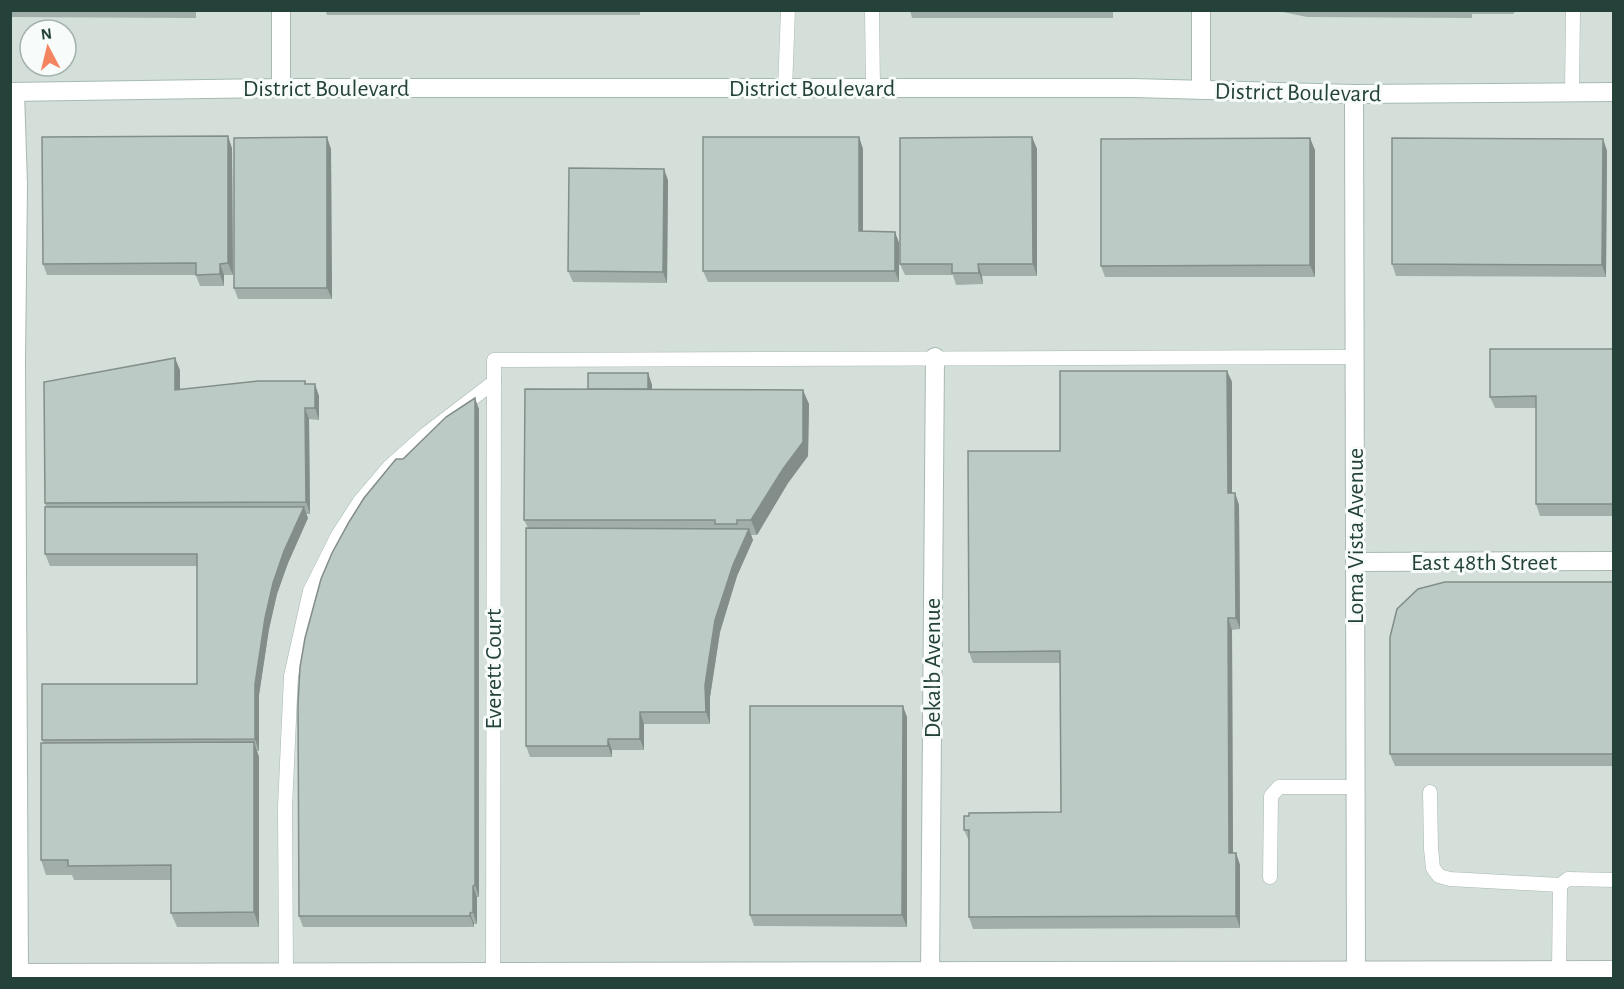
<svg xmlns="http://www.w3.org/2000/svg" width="1624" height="989" font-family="'Alegreya Sans',sans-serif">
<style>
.built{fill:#d4dfda;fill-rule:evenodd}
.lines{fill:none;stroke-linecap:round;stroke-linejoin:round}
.lane-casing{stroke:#a8b8b2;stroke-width:15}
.street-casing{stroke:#a8b8b2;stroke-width:20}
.secondary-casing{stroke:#a4bbb3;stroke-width:20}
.lane{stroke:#fff;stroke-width:14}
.street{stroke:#fff;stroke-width:18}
.secondary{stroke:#fff;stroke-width:18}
.wall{fill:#a1aea9}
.shaded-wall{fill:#838d89}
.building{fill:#bbcac4;stroke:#838d89;stroke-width:1.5}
.labels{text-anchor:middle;stroke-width:6;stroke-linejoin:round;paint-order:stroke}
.street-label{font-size:24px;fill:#24423a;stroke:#f7fbf9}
</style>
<rect width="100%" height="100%" fill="#e6efeb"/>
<path class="built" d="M11 11H1613V978H11ZM30 30H66V66H30Z"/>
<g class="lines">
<g class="lane-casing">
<g id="lane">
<polyline points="872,10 873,88"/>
<polyline points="785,89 788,10"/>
<polyline points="1572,92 1573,10"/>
<polyline points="1430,792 1431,849 1433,868 1439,876 1450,879 1560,885"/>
<polyline points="1270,877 1271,796 1279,787 1355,787"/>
<polyline points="1559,970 1560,885 1568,879 1614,880"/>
<polyline points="286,972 285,807 291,676 310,591 338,535 360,501 389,467 426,434 494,382"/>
<polyline points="493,972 494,360 1354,357"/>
</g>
</g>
<g class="street-casing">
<g id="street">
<polyline points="281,10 281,88"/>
<polyline points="1201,10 1201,90"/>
<polyline points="15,92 18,185 16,361 19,978"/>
<polyline points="1354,94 1356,978"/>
<polyline points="1355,562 1614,561"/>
<polyline points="10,973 1614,970"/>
<polyline points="930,978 935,357"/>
</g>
</g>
<g class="secondary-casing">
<polyline id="secondary" points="10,92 281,88 1133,88 1354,94 1614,92"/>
</g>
<use href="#lane" class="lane"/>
<use href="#street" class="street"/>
<use href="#secondary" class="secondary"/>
</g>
<g class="wall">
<polygon points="10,10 196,10 196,18 10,17"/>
<polygon points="325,10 640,10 640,15 327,15"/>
<polygon points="910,10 1113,10 1113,18 912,18"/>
<polygon points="1281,10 1527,10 1527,11 1516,11 1513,14 1472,14 1472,18 1307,17 1283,12"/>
<polygon points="859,137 863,149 863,231 895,232 899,243 899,282 708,282 703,271"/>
<polygon points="1032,137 1037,149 1037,276 982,276 983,284 956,285 953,275 905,275 900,264"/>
<polygon points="1603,139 1607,151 1606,277 1396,276 1392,264"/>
<polygon points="232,148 233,275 224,275 224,286 200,286 196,275 47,275 43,264"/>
<polygon points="331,149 332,299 238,299 234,288"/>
<polygon points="1315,150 1315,277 1105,277 1101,266"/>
<polygon points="668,180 667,283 573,282 568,271"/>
<polygon points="1614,349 1614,516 1540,516 1536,504 1536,408 1495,408 1490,397"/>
<polygon points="180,370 180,390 305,381 306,384 319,396 319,420 309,419 310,514 306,514 308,518 288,563 277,594 269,629 259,695 259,751 257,751 259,757 259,927 177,927 171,913 171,880 74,880 72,875 46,875 41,860 44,743 42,740 197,684 197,566 50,566 45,554 46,507 45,503"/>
<polygon points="1227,371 1232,382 1232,493 1235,493 1239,505 1240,629 1232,630 1233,853 1236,853 1240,865 1240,928 973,929 969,917 969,841 964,830 1061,812 1060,663 973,663 969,652 1060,451"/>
<polygon points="648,373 652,385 652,389 809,404 808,456 788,483 757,535 751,535 753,540 737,576 720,632 710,697 710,724 644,724 644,750 612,750 612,757 530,757 526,746 528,528 524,520 588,389"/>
<polygon points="479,409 479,897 477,897 477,924 474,924 474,927 303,927 299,916 403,459"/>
<polygon points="1614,582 1614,766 1395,766 1390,754"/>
<polygon points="907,717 907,927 754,926 750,915"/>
</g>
<g class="shaded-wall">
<polygon points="228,136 232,148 233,275 228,263"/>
<polygon points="327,137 331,149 332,299 327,288"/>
<polygon points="859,137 863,149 863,243 859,231"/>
<polygon points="1032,137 1037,149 1037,276 1033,264"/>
<polygon points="1310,138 1315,150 1315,277 1310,265"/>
<polygon points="1603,139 1607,151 1606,277 1602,265"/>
<polygon points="664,169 668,180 667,283 663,272"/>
<polygon points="895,232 899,243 899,282 895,271"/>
<polygon points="220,264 224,275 224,286 220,274"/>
<polygon points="978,264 982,276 983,284 979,273"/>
<polygon points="175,358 180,370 180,402 175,390"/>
<polygon points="1227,371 1232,382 1232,505 1228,493"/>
<polygon points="648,373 652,385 652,404 648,392"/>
<polygon points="315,384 319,396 319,420 315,408"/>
<polygon points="803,390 809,404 808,456 788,483 757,535 751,520 783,469"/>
<polygon points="475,398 479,409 479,897 475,885"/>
<polygon points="305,408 309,419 310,514 306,502"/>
<polygon points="1235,493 1239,505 1240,629 1236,618"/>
<polygon points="304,507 308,518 288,563 277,594 269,629 259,695 259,751 255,739 255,684 265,618 273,583 284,551"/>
<polygon points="749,529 753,540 737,576 720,632 710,697 710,724 706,712 705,685 715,620 733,565"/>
<polygon points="1228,618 1232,630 1233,865 1229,853"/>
<polygon points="903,706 907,717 907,927 902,915"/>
<polygon points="640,712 644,724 644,750 640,739"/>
<polygon points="608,739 612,750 612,757 608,746"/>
<polygon points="254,742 259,757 259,927 254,912"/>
<polygon points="1236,853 1240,865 1240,928 1236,916"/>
<polygon points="473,886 477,897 477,924 473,912"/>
<polygon points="470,913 474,924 474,927 470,916"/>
</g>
<g class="building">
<polygon points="228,136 228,263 220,264 220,274 196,275 196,263 43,264 42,137"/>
<polygon points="327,137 327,288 234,288 234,138"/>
<polygon points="703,137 859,137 859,231 895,232 895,271 703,271"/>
<polygon points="1032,137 1033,264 978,264 979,273 952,273 952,264 900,264 900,138"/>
<polygon points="1310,138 1310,265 1101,266 1101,139"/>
<polygon points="1392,138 1603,139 1602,265 1392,264"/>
<polygon points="569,168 664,169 663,272 568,271"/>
<polygon points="1490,349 1614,349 1614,504 1536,504 1536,396 1490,397"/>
<polygon points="175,358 175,390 258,381 305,381 305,384 315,384 315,408 305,408 306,502 45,503 44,382"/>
<polygon points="1060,371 1227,371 1228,493 1235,493 1236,618 1228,618 1229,853 1236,853 1236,916 969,917 969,830 964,830 964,816 969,816 969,813 1061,812 1060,651 969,652 968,451 1060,451"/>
<rect x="588" y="373" width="60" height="16"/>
<polygon points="525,389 803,390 803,442 783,469 751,520 737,520 737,524 715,524 715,520 524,520"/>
<polygon points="475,398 475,885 473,886 473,912 470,913 470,916 299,916 298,704 300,667 305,638 321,579 332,553 349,522 364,498 396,459 403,459 446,417"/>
<polygon points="45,507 304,507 284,551 273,583 265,618 255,684 255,739 42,740 42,684 197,684 197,554 45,554"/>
<polygon points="526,528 749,529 733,565 715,620 705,685 706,712 640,712 640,739 608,739 608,746 526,746"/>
<polygon points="1445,582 1614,582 1614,754 1390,754 1390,637 1397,609 1418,589"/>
<polygon points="750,706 903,706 902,915 750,915"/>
<polygon points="254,742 254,912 171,913 171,865 68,866 68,860 41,860 41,743"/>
</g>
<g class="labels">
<g class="street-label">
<text x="326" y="96">District Boulevard</text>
<text x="812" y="96">District Boulevard</text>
<text transform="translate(1298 92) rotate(1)" y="8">District Boulevard</text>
<text transform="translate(1355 536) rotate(-90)" y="8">Loma Vista Avenue</text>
<text x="1484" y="570">East 48th Street</text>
<text transform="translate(932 668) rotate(-90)" y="8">Dekalb Avenue</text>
<text transform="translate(493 669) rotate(-90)" y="8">Everett Court</text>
</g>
</g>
<rect width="1624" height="989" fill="none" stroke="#24423a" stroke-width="24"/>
<g transform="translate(48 48) rotate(353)"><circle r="28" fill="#f7fbf9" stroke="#a3b1ad" stroke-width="1.5"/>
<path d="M0-4.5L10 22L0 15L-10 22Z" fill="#f4845f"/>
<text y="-9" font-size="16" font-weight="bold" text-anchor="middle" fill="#24423a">N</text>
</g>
</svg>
